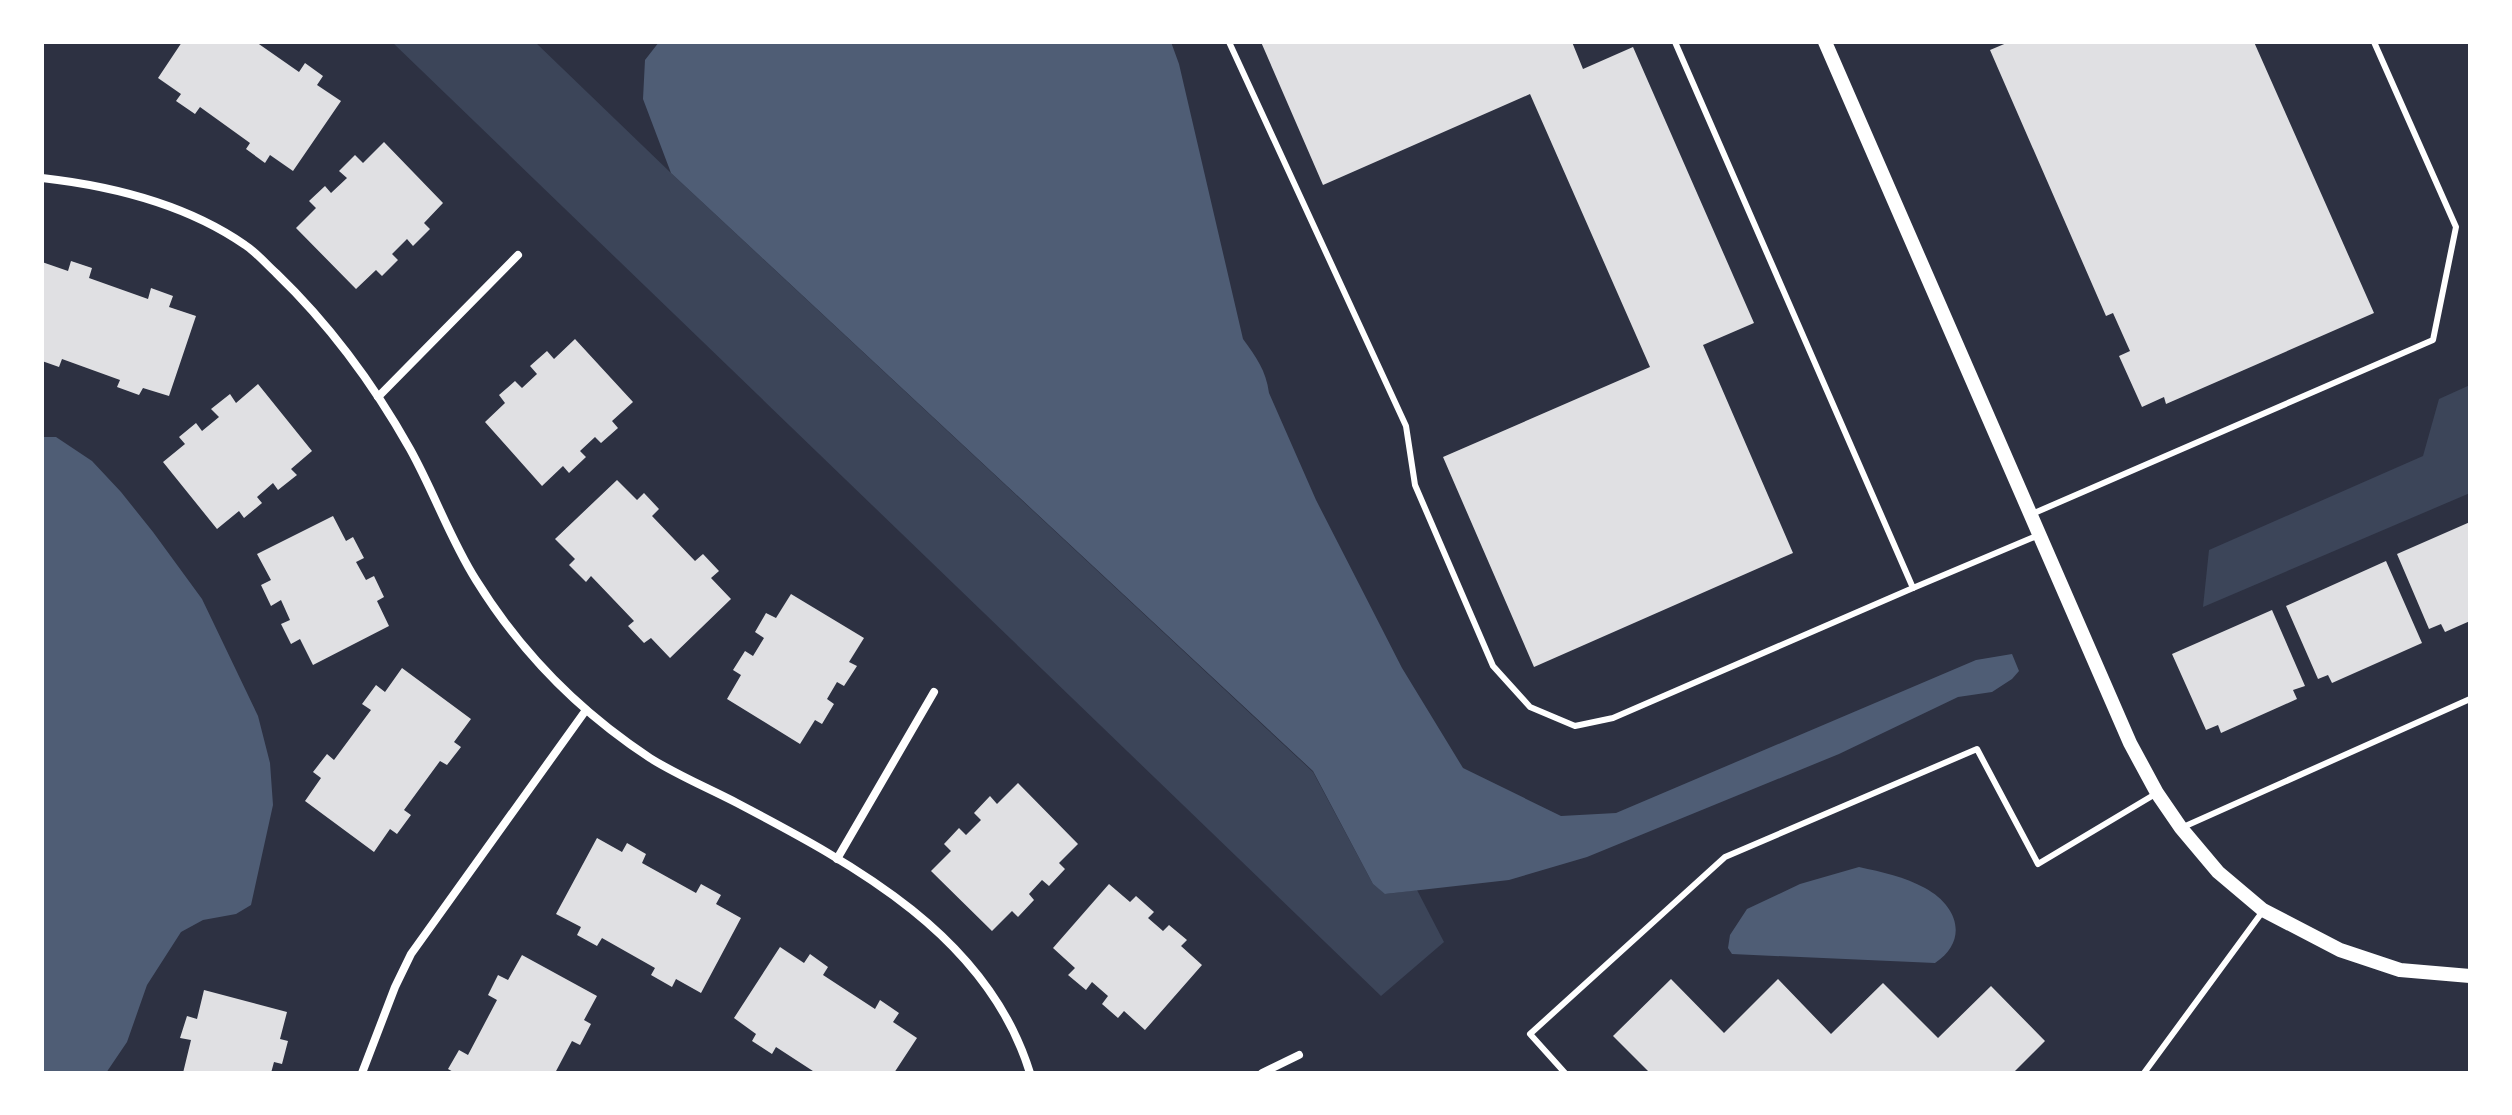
<svg xmlns="http://www.w3.org/2000/svg" width="2512" height="1115" font-family="Poppins,sans-serif">
<style>
.green{fill:#3c4559}
.water{fill:#4f5d75}
.building{fill:#e0e0e3}
.lines{fill:none;stroke-linecap:round;stroke-linejoin:round}
.service{stroke:#fff;stroke-width:6}
.minor{stroke:#fff;stroke-width:8}
.tertiary{stroke:#fff;stroke-width:14}
</style>
<rect width="100%" height="100%" fill="#2d3142"/>
<g class="green">
<polygon points="392,42 535,42 671,173 1313,772 1373,884 1386,894 1417,890 1444,942 1381,996"/>
<polygon points="2470,385 2470,493 2203,607 2209,550 2423,456 2439,399"/>
</g>
<g class="water">
<path d="M659 42H1171L1179 64 1243 339C1256 357 1266 370 1269 393L1316 500 1402 668 1463 768 1561 816 1616 813 1976 660 2012 654 2019 671 2012 679 1992 692 1958 697 1839 754 1587 857 1509 880 1385 894 1373 884 1313 771 671 173 643 99 645 60Z"/>
<polygon points="42,437 56,437 92,461 121,492 153,532 202,599 258,716 270,763 273,805 251,905 236,914 203,920 181,932 147,985 127,1042 106,1073 42,1073"/>
<path d="M1859 867C1882 872 1905 877 1925 888 1958 906 1969 940 1935 963L1732 954 1728 948 1730 935 1747 909 1800 884Z"/>
</g>
<g class="building">
<polygon points="182,42 256,42 299,72 305,63 323,76 317,85 341,101 293,171 270,155 265,163 246,149 250,143 200,107 195,114 176,101 181,94 158,78"/>
<polygon points="1261,42 1572,42 1583,69 1633,47 1754,323 1703,345 1793,553 1534,667 1443,457 1650,367 1530,94 1323,185"/>
<polygon points="2009,42 2254,42 2374,313 2166,404 2164,397 2142,407 2119,356 2130,351 2113,313 2106,316 1990,50"/>
<polygon points="384,142 443,203 424,223 430,229 413,246 407,239 392,254 398,260 382,276 376,270 356,289 296,228 316,208 309,201 325,186 331,193 347,178 339,171 355,155 363,163"/>
<polygon points="71,261 92,268 89,278 148,299 151,288 173,296 169,307 196,316 169,396 143,388 139,395 117,387 120,380 62,359 59,367 42,361 42,262 68,271"/>
<polygon points="575,339 633,402 612,421 618,428 601,443 595,437 580,451 586,457 569,473 563,466 542,486 485,422 505,403 499,395 515,381 522,388 537,374 530,366 547,351 554,359"/>
<polygon points="258,384 312,451 291,469 297,475 278,490 273,483 257,497 262,503 244,518 239,511 217,529 163,462 185,444 179,437 196,423 202,431 219,417 211,409 230,394 236,403"/>
<polygon points="617,480 637,500 644,493 659,509 652,516 695,561 703,554 719,571 711,578 731,599 670,658 651,638 644,643 628,626 634,621 591,576 586,582 569,565 575,559 555,539"/>
<polygon points="333,516 346,541 353,537 364,558 356,562 366,580 374,576 384,597 377,601 389,626 313,665 300,639 291,644 281,624 290,620 281,600 271,606 261,585 271,580 257,554"/>
<polygon points="2470,522 2470,621 2445,632 2441,624 2429,629 2397,554"/>
<polygon points="2386,561 2422,643 2332,683 2328,675 2318,679 2286,606"/>
<polygon points="791,594 864,638 849,662 857,666 844,686 837,682 827,699 834,704 822,724 815,720 800,744 727,699 741,675 733,670 745,651 753,656 764,638 755,632 766,613 776,618"/>
<polygon points="2272,610 2305,686 2293,690 2297,699 2221,733 2218,725 2206,730 2172,654"/>
<polygon points="402,668 471,719 454,742 461,747 447,765 440,761 404,810 411,815 397,834 390,829 374,852 305,801 321,778 313,772 327,754 334,760 371,710 362,704 376,685 385,692"/>
<polygon points="1018,783 1078,844 1059,863 1065,869 1049,886 1042,880 1029,894 1034,900 1018,917 1012,911 992,931 931,871 951,851 944,844 959,828 966,835 981,820 974,813 990,796 997,804"/>
<polygon points="597,838 622,852 627,843 646,854 642,863 696,893 701,884 721,895 716,904 741,918 701,993 676,979 672,987 651,975 655,968 602,938 597,946 577,935 581,927 556,914"/>
<polygon points="1109,884 1130,902 1136,896 1154,912 1148,918 1163,931 1169,925 1187,940 1181,946 1202,965 1145,1030 1124,1011 1118,1018 1102,1004 1108,996 1092,982 1086,990 1068,975 1075,968 1053,948"/>
<polygon points="780,947 804,963 810,954 828,967 823,975 875,1009 880,1000 899,1013 893,1022 917,1038 894,1073 816,1073 776,1047 772,1054 752,1041 756,1034 734,1018"/>
<polygon points="522,955 597,996 584,1020 591,1024 580,1045 572,1041 555,1073 455,1073 448,1069 459,1050 468,1055 497,1000 488,995 498,975 508,980"/>
<polygon points="1671,979 1724,1033 1778,979 1831,1034 1883,983 1938,1038 1991,986 2045,1041 2013,1073 1650,1073 1613,1036"/>
<polygon points="204,990 287,1012 280,1039 288,1041 282,1064 274,1062 271,1073 183,1073 191,1040 180,1038 187,1016 197,1019"/>
</g>
<g class="lines">
<g class="service">
<polyline points="1229,42 1406,426 1415,485 1493,666 1530,707 1575,726 1613,718 1913,588"/>
<polyline points="1675,42 1913,588 2039,535"/>
<polyline points="2032,514 2433,340 2456,227 2374,42"/>
<polyline points="2181,828 2470,699"/>
<polyline points="1565,1073 1530,1034 1725,857 1977,749 2038,864 2157,793"/>
<polyline points="2144,1073 2263,911"/>
</g>
<g class="minor">
<path d="M42 178C113 186 186 204 245 245 256 252 266 264 276 273 329 324 374 385 410 449 434 492 450 539 476 580 520 651 580 712 650 758 677 775 708 788 737 803 855 865 988 936 1030 1073"/>
<polyline points="378,397 518,255"/>
<polyline points="837,859 934,692"/>
<polyline points="362,1073 395,987 411,954 586,710"/>
<polyline points="1262,1073 1299,1055"/>
</g>
<polyline class="tertiary" points="1825,42 2130,743 2157,793 2181,828 2218,872 2263,910 2340,950 2400,970 2470,976"/>
</g>
<rect width="2512" height="1115" fill="none" stroke="#ffffff" stroke-width="88"/>
</svg>
